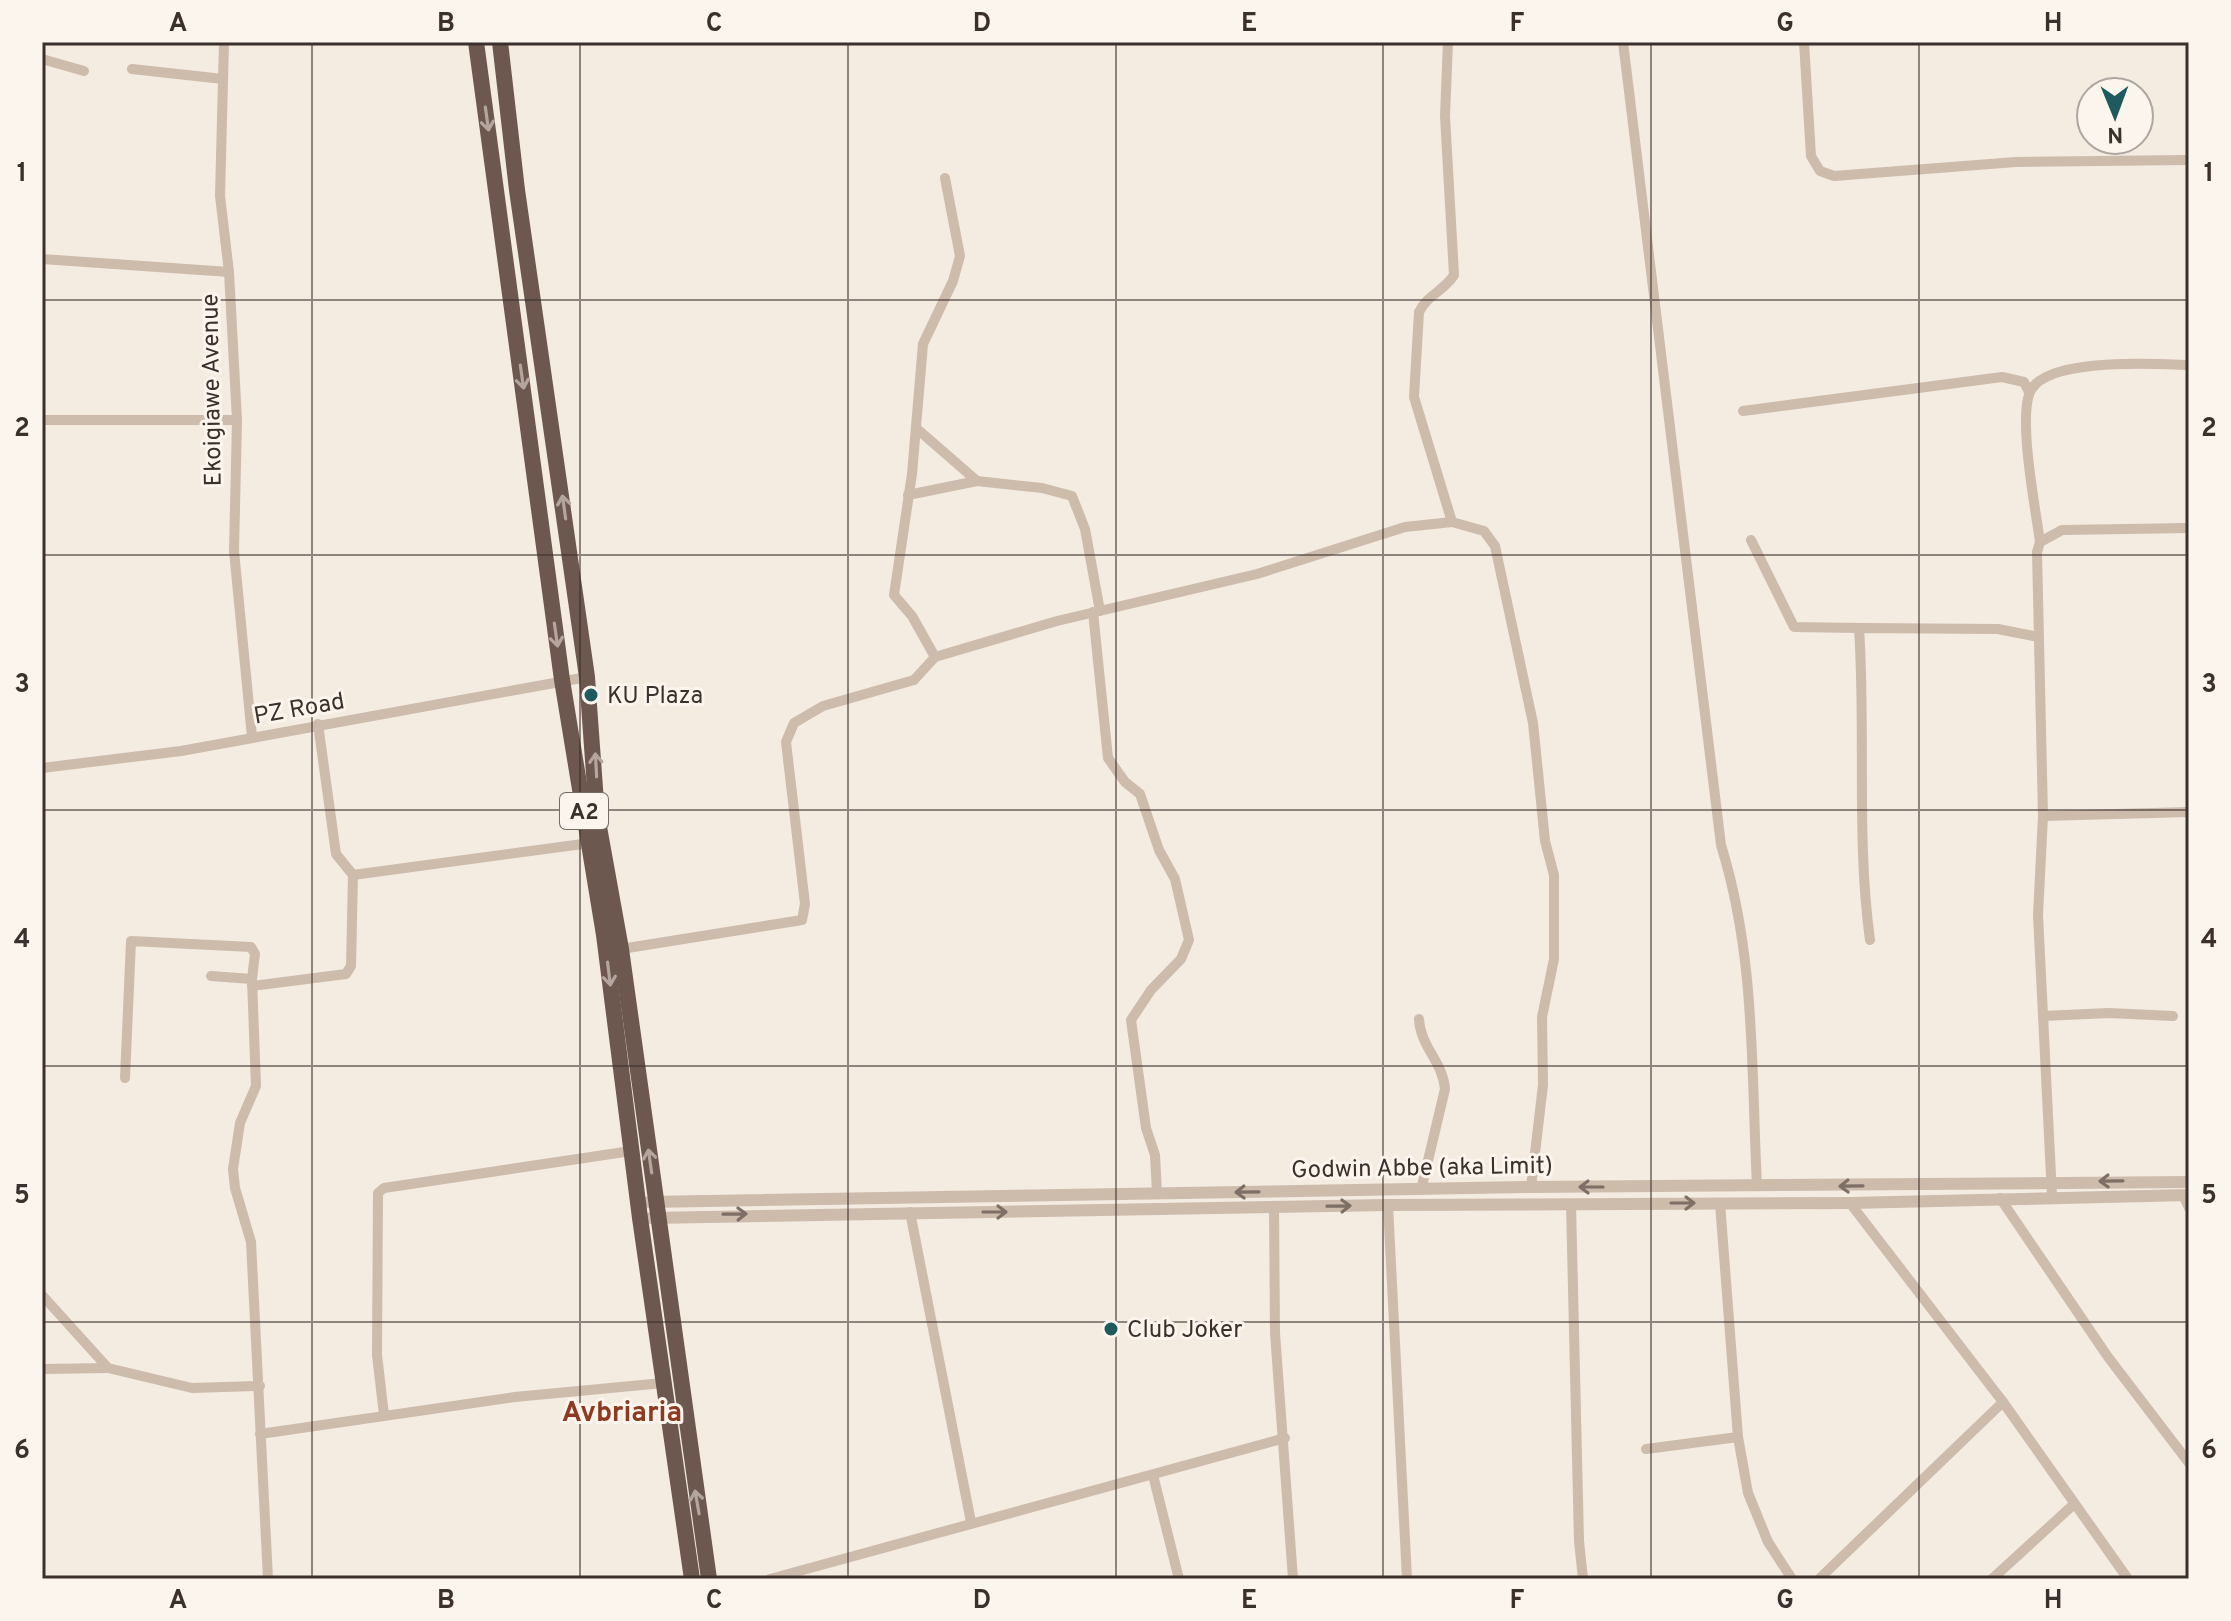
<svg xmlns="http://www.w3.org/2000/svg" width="2231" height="1621" font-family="Overpass,sans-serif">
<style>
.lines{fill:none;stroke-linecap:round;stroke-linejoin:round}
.minor{stroke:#cdbbac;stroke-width:10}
.tertiary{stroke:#cdbbac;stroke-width:12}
.trunk{stroke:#6c584f;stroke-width:16}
.oneway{stroke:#b4a69e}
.oneway2{stroke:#7d6f65}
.grid{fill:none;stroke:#3b302b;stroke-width:2;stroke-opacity:0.55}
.poi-dot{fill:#1f5a5e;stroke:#fbf5ee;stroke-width:3}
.labels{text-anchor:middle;stroke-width:6;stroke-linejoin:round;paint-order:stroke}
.shield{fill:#fbf5ee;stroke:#756b66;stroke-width:2}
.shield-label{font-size:22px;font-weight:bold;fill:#3b302b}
.street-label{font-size:24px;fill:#3b302b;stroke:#fbf5ee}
.poi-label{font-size:24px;fill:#3b302b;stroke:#fbf5ee;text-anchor:start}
.quarter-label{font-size:28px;font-weight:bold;fill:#8c3b22;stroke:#fbf5ee}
.neatline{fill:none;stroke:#3b302b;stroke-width:3}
.grid-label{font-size:26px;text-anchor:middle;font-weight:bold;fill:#3b302b}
</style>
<rect width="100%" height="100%" fill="#f4ebe1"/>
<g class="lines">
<g class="minor">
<polyline points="224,42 220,196 229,272 237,420 234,551 252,737"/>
<path d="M1448 42 1445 116 1454 275C1444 291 1427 295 1419 312L1414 397 1452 522 1484 531 1495 546 1533 723 1545 841 1554 875V959L1542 1017 1543 1085 1531 1187"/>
<path d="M1623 42 1721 845C1756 958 1751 1069 1757 1186"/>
<polyline points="1804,42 1811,156 1820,171 1834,176 2016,162 2189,160"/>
<polyline points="42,59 84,71"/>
<polyline points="132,69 223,79"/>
<polyline points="42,259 229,272"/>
<polyline points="1743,411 2002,377 2024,382 2029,392"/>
<polyline points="42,420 237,420"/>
<polyline points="916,428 977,481"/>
<polyline points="908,495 977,481 1042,488 1072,496 1085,529 1100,611"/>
<polyline points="1751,540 1794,627 1859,628"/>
<path d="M2040 542C2036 511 2017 415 2031 390 2049 357 2155 364 2189 365"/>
<polyline points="1093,612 1108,758 1125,782 1140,794 1159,850 1175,879 1189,940 1181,959 1151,990 1131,1020 1146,1128 1155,1155 1157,1193"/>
<polyline points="935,657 912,616 894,595 912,474 923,344 953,281 960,256 945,178"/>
<polyline points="318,724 336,854 353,875 590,843"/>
<polyline points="42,768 181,751 587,677"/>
<polyline points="2043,816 2189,812"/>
<path d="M1870 940C1856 838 1866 732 1859 628L1998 629 2038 637"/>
<polyline points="621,949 802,920 805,904 786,742 794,723 823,706 914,680 935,657 1057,621 1257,574 1405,527 1452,522"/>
<polyline points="211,976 252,979"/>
<polyline points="252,986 346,974 351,966 353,875"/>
<polyline points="2043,1016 2109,1013 2173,1016"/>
<path d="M1419 1019C1420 1046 1443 1062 1445 1089L1421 1190"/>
<polyline points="125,1078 131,941 251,947 255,954 252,979 256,1086 240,1123 233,1169 235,1188 251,1242 268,1579"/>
<polyline points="2183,1195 2189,1208"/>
<polyline points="2052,1196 2038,915 2043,816 2037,552 2040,542 2062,530 2189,528"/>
<polyline points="2000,1198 2108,1357 2189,1463"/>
<polyline points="1720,1203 1738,1437 1748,1493 1768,1542 1792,1579"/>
<polyline points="1850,1203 2003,1402 2128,1579"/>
<polyline points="1571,1204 1579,1541 1583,1579"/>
<polyline points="1388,1205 1407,1579"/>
<polyline points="1274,1207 1275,1333 1293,1579"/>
<polyline points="910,1212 971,1522"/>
<polyline points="42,1295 108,1368 192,1388 260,1386"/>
<polyline points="42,1369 108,1368"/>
<polyline points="384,1415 377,1355 378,1193 384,1188 631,1151"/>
<polyline points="260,1434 515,1397 663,1383"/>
<polyline points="1646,1449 1738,1437"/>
<polyline points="1153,1475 1179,1579"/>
<polyline points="770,1579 1285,1438"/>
<polyline points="1819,1579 2003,1402"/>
<polyline points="1992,1579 2073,1505"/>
</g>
<g class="tertiary">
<polyline points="649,1202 1531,1187 2189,1182"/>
<polyline points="651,1218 1388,1205 1850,1203 2189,1195"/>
</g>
<g class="trunk">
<polyline points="476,42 562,680 604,935 640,1218 692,1579"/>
<polyline points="500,42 517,190 587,677 597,816 621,949 709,1579"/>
</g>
</g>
<defs><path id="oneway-shaft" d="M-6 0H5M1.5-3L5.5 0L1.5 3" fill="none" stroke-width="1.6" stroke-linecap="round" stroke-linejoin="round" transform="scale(2)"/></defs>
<g class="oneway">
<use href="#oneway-shaft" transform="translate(487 119) rotate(82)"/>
<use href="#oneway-shaft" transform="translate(522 377) rotate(82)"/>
<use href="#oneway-shaft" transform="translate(564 507) rotate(-98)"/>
<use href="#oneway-shaft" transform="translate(556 635) rotate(82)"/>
<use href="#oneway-shaft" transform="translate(596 765) rotate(-93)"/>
<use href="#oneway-shaft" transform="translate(609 974) rotate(83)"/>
<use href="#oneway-shaft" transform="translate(650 1161) rotate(-98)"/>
<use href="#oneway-shaft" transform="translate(697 1502) rotate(-100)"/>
</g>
<g class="oneway2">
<use href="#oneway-shaft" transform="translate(2111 1181) rotate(179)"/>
<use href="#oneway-shaft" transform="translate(1851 1186) rotate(179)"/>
<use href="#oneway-shaft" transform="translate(1591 1187) rotate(180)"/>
<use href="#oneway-shaft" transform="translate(1247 1192) rotate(179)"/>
<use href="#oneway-shaft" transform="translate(1683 1203)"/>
<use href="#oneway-shaft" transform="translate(1339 1206) rotate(-1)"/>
<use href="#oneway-shaft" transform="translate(995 1212)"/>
<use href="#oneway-shaft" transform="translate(735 1214) rotate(-1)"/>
</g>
<path class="grid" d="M312 42V1579M580 42V1579M848 42V1579M1116 42V1579M1383 42V1579M1651 42V1579M1919 42V1579M42 300H2189M42 555H2189M42 810H2189M42 1066H2189M42 1322H2189"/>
<g class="poi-dot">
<circle cx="591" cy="695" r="8"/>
<circle cx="1111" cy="1329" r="8"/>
</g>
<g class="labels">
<rect class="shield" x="560" y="793" width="48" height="36" rx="6"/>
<g class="shield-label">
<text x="584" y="819">A2</text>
</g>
<g class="street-label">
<text transform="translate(211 390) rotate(-91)" y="8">Ekoigiawe Avenue</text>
<text transform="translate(299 708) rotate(-10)" y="8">PZ Road</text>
<text transform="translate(1422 1167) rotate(-1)" y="8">Godwin Abbe (aka Limit)</text>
</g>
<g class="poi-label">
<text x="607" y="703">KU Plaza</text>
<text x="1127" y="1337">Club Joker</text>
</g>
<g class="quarter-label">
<text x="622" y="1421">Avbriaria</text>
</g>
</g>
<rect width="2231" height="1621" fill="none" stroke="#fbf5ee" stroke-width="88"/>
<g transform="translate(2115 116) rotate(179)"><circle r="38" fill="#fbf5ee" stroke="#aea6a0" stroke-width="2"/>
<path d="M0-6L14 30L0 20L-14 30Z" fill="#1f5a5e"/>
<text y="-12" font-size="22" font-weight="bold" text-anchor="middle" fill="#3b302b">N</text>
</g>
<rect x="44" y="44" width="2143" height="1533" class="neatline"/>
<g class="grid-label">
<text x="178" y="31">A</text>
<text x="446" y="31">B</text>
<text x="714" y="31">C</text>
<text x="982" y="31">D</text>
<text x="1249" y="31">E</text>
<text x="1517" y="31">F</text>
<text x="1785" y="31">G</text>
<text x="2053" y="31">H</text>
<text x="22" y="181">1</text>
<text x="2209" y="181">1</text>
<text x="22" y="436">2</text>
<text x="2209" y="436">2</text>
<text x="22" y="692">3</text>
<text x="2209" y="692">3</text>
<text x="22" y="947">4</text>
<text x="2209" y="947">4</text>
<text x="22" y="1203">5</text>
<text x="2209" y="1203">5</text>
<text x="22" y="1458">6</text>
<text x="2209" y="1458">6</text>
<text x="178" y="1608">A</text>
<text x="446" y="1608">B</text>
<text x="714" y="1608">C</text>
<text x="982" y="1608">D</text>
<text x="1249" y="1608">E</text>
<text x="1517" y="1608">F</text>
<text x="1785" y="1608">G</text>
<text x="2053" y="1608">H</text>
</g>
</svg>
